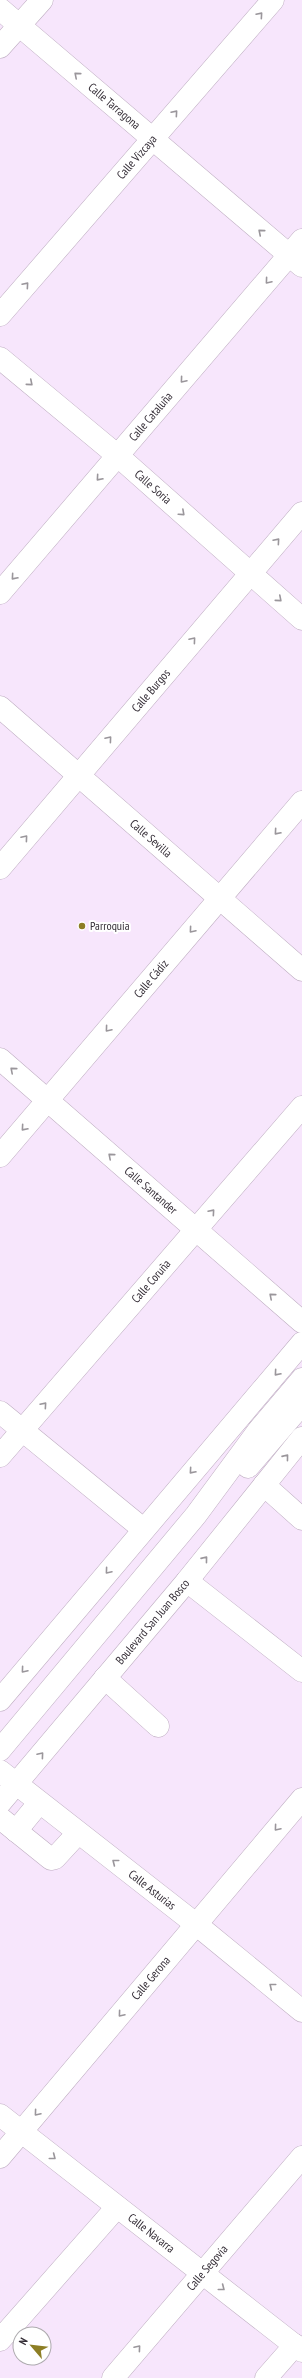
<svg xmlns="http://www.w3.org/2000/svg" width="302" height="2378" font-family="'PT Sans Narrow',sans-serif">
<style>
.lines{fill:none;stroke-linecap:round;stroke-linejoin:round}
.minor-casing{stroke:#beadc1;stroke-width:23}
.minor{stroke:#fff;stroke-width:22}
.oneway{stroke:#9a969b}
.poi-dot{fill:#8d7e24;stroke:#fff;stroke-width:1.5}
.labels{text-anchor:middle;stroke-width:4;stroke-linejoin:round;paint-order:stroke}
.street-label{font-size:12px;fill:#352e37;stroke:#fff}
.poi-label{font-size:12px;fill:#352e37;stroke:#fff;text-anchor:start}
</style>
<rect width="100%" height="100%" fill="#f7e6fc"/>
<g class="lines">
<g class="minor-casing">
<g id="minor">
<path id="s1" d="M0 9 302 266"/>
<polyline points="0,47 42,0"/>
<path id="s2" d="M0 315 273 0"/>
<path id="s3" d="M0 358 118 456 302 619"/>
<path id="s4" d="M0 593 302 240"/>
<path id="s5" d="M0 707 302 970"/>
<path id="s6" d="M0 868 302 513"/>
<path id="s7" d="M0 1059 302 1322"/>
<path id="s8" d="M0 1156 302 802"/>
<polyline points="0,1412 143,1529"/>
<path id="s9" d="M0 1456 302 1107"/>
<polyline points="248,1467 302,1404"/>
<polyline points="264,1485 302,1519"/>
<polyline points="187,1581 302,1671"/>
<polyline points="105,1678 158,1726"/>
<polyline points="0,1700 302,1343"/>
<polyline points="0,1750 196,1515 258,1431 302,1379"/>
<path id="s10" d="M0 1771 197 1925 302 2011"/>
<path id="s11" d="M0 1803 187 1581 302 1438"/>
<polyline points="0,1818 51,1859 55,1858 78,1833"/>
<polyline points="16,1831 39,1803"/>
<path id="s12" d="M0 2115 302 2351"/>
<path id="s13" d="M0 2157 302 1799"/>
<polyline points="0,2340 117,2207"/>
<path id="s14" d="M113 2378 302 2157"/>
<polyline points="266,2378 295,2345"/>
</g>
</g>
<use href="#minor" class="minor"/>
</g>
<defs><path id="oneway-chevron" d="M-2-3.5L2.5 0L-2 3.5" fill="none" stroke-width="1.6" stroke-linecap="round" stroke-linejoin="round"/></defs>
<g class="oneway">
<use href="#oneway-chevron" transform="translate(260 15) rotate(-49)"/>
<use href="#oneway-chevron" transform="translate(77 75) rotate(-139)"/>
<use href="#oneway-chevron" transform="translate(175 113) rotate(-49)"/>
<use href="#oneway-chevron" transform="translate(261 232) rotate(-140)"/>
<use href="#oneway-chevron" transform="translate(268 281) rotate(130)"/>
<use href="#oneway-chevron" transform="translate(26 285) rotate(-49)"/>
<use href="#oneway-chevron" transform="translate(183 380) rotate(130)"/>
<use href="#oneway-chevron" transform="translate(30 383) rotate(40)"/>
<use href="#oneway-chevron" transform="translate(99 478) rotate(131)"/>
<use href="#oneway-chevron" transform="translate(182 513) rotate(42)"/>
<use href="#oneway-chevron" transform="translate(277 541) rotate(-49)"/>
<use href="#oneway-chevron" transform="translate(14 577) rotate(131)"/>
<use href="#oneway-chevron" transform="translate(279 599) rotate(41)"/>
<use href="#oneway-chevron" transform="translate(193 640) rotate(-50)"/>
<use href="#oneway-chevron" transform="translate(109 739) rotate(-50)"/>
<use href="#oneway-chevron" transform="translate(277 832) rotate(131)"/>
<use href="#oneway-chevron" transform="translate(25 838) rotate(-50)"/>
<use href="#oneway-chevron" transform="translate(192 930) rotate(130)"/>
<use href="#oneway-chevron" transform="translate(108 1029) rotate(130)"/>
<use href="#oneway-chevron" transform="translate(13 1070) rotate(-139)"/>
<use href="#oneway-chevron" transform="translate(24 1128) rotate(131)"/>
<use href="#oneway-chevron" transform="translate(111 1156) rotate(-139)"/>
<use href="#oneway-chevron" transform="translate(212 1212) rotate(-49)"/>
<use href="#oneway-chevron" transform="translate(272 1296) rotate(-139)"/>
<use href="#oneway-chevron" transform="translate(277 1373) rotate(131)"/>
<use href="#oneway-chevron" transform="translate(44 1405) rotate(-49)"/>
<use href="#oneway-chevron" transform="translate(286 1457) rotate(-51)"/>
<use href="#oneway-chevron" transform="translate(192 1471) rotate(131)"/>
<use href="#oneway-chevron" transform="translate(205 1559) rotate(-51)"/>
<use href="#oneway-chevron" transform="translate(108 1571) rotate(130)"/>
<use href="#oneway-chevron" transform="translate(24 1670) rotate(130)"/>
<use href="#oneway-chevron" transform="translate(41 1755) rotate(-50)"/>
<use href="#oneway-chevron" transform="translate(277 1828) rotate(130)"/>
<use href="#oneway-chevron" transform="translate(115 1862) rotate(-142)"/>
<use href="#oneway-chevron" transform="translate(272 1986) rotate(-141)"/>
<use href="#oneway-chevron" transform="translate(121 2014) rotate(130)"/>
<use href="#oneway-chevron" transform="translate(37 2113) rotate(130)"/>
<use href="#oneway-chevron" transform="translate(53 2157) rotate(38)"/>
<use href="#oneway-chevron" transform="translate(222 2288) rotate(38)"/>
<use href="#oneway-chevron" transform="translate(138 2348) rotate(-50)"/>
</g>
<circle class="poi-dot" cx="82" cy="926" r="4"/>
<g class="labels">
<g class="street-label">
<text dy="4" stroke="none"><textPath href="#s1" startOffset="150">Calle Tarragona</textPath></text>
<text dy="4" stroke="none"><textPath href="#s2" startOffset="209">Calle Vizcaya</textPath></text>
<text dy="4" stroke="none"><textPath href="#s4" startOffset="232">Calle Cataluña</textPath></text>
<text dy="4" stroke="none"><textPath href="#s3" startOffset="200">Calle Soria</textPath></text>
<text dy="4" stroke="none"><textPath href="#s6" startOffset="233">Calle Burgos</textPath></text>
<text dy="4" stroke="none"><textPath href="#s5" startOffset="200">Calle Sevilla</textPath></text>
<text dy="4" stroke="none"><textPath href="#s8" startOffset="233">Calle Cádiz</textPath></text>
<text dy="4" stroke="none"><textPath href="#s7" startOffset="200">Calle Santander</textPath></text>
<text dy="4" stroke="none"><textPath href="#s9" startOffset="231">Calle Coruña</textPath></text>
<text dy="4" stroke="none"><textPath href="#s11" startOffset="237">Boulevard San Juan Bosco</textPath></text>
<text dy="4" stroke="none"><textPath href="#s10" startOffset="193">Calle Asturias</textPath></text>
<text dy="4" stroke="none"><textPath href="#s13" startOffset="234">Calle Gerona</textPath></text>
<text dy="4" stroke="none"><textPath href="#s12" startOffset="192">Calle Navarra</textPath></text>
<text dy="4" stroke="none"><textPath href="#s14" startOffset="145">Calle Segovia</textPath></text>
</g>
<g class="poi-label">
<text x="90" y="930">Parroquia</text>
</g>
</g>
<g transform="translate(32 2346) rotate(298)"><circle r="19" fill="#ffffff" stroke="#aeabaf"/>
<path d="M0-3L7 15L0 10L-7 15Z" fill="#8d7e24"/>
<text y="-6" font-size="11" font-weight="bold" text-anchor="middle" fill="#352e37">N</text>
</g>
</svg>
